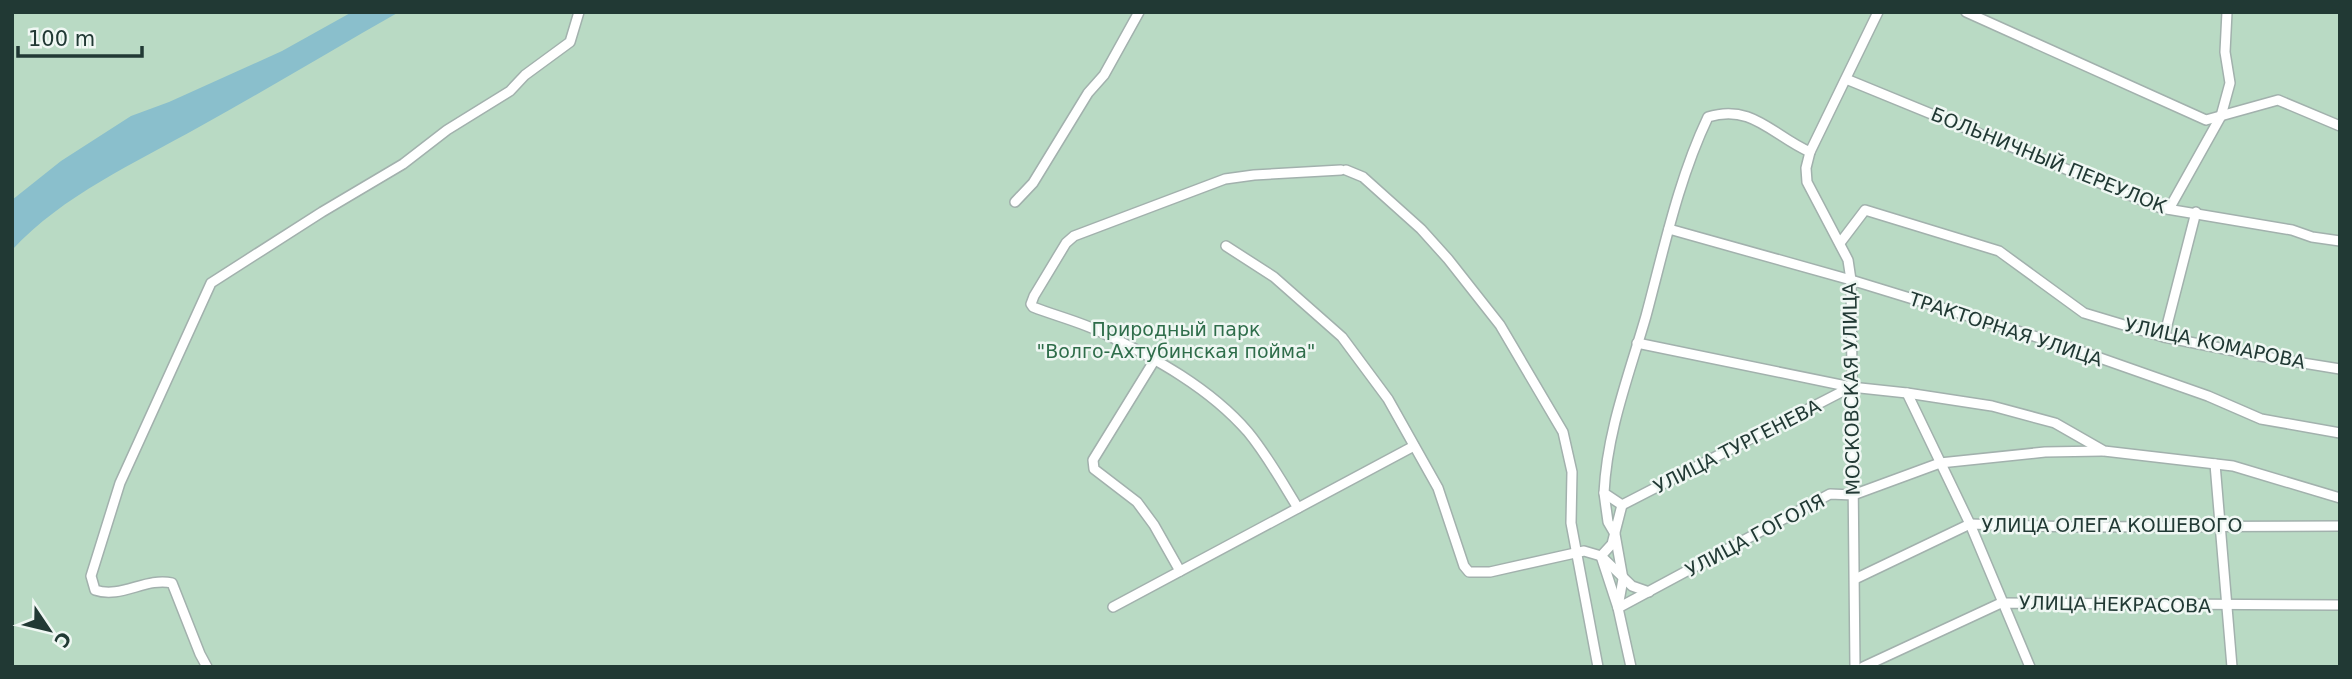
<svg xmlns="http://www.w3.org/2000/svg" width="2352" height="679" font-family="'DejaVu Sans',sans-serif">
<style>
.green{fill:#b9dac4}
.water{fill:#8abfcc}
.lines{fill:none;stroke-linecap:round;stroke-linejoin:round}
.minor-casing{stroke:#a2b1ad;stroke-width:12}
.minor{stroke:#fff;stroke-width:9}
.labels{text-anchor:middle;stroke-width:5;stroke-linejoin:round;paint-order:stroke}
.street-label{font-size:19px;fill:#213934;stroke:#eff7f3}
.park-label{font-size:19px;fill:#2e6d4a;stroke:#eff7f3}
</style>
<rect width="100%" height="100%" fill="#dfeae6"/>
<rect class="green" x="12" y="12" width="2328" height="655"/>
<path class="water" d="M352 12H399C332 50 266 90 199 127 135 163 63 195 12 250V200L61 161 131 116 169 102 282 51Z"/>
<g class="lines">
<g class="minor-casing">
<g id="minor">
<polyline points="1966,12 2206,120 2278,100 2340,126"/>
<polyline points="1846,79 2161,208 2292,230 2312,237 2340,241"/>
<polyline points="1346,170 1363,177 1421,229 1448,259 1500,325 1563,432 1572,472 1571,523 1598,667"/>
<polyline points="1015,202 1033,183 1088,93 1104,75 1139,12"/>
<polyline points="2169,209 2221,116 2230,83 2225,52 2227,12"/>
<polyline points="1669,229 1851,280 2063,345 2208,396 2261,419 2340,433"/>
<polyline points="1840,243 1865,210 1999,251 2084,313 2164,337 2260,356 2340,369"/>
<polyline points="1226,246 1274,277 1342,337 1388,399 1438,488 1464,566 1469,572 1490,572 1584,551 1601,556 1632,586 1649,592"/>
<polyline points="2164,337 2196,212"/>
<polyline points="1637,343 1851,387 1907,393 1992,406 2055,423 2104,451 2233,466 2340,498"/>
<polyline points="1154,361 1093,460 1094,469 1137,502 1154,525 1180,571"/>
<polyline points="1907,393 1970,524 2030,667"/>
<polyline points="2215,464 2232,667"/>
<polyline points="1604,493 1608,522 1615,534 1623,579 1618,607"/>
<polyline points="1622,505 1851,387"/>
<path d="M1298 508C1282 482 1267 455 1248 432 1210 388 1155 358 1103 333 1081 322 1056 316 1033 307L1031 304 1034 296 1066 243 1074 236 1225 179 1254 175 1341 170"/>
<polyline points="1855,579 1970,524 2072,527 2340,526"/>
<polyline points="1113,607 1414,446"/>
<polyline points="1618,608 1830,494 1853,495 1940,463 2045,452 2102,451"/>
<path d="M207 667 200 654 172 583C146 577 121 599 95 590L91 576 120 483 211 283 322 212 403 164 447 130 510 91 525 75 570 42 579 12"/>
<path d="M1631 667 1618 608 1601 556 1612 544 1622 505 1604 493C1607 431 1629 375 1646 316 1664 249 1678 180 1708 117 1752 103 1773 136 1810 152"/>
<polyline points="1855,667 1851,280 1848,260 1807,182 1806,168 1810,152 1878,12"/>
<polyline points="1863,667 2001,603 2340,605"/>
</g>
</g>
<use href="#minor" class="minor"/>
</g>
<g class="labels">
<g class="street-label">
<text transform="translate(2049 160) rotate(22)" y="7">БОЛЬНИЧНЫЙ ПЕРЕУЛОК</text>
<text transform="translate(2006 329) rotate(18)" y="7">ТРАКТОРНАЯ УЛИЦА</text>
<text transform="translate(2215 343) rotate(12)" y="7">УЛИЦА КОМАРОВА</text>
<text transform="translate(1851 389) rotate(-91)" y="7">МОСКОВСКАЯ УЛИЦА</text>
<text transform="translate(1737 446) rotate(-27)" y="7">УЛИЦА ТУРГЕНЕВА</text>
<text x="2112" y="532">УЛИЦА ОЛЕГА КОШЕВОГО</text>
<text transform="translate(1755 535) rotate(-28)" y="7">УЛИЦА ГОГОЛЯ</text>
<text transform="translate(2115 604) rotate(1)" y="7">УЛИЦА НЕКРАСОВА</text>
</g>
<g class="park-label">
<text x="1176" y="336">Природный парк<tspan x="1176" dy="22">"Волго-Ахтубинская пойма"</tspan></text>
</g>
</g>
<rect width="2352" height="679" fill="none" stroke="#213934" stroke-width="28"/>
<g transform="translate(49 630) rotate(125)" stroke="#eff7f3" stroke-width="5" paint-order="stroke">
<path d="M0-5L12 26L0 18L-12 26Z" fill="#213934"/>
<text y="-10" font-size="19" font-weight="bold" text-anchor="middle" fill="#213934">С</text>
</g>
<path d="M18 46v10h124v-10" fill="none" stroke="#213934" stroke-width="3.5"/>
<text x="28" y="46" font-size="21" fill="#213934" stroke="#eff7f3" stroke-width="5" paint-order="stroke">100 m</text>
</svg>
